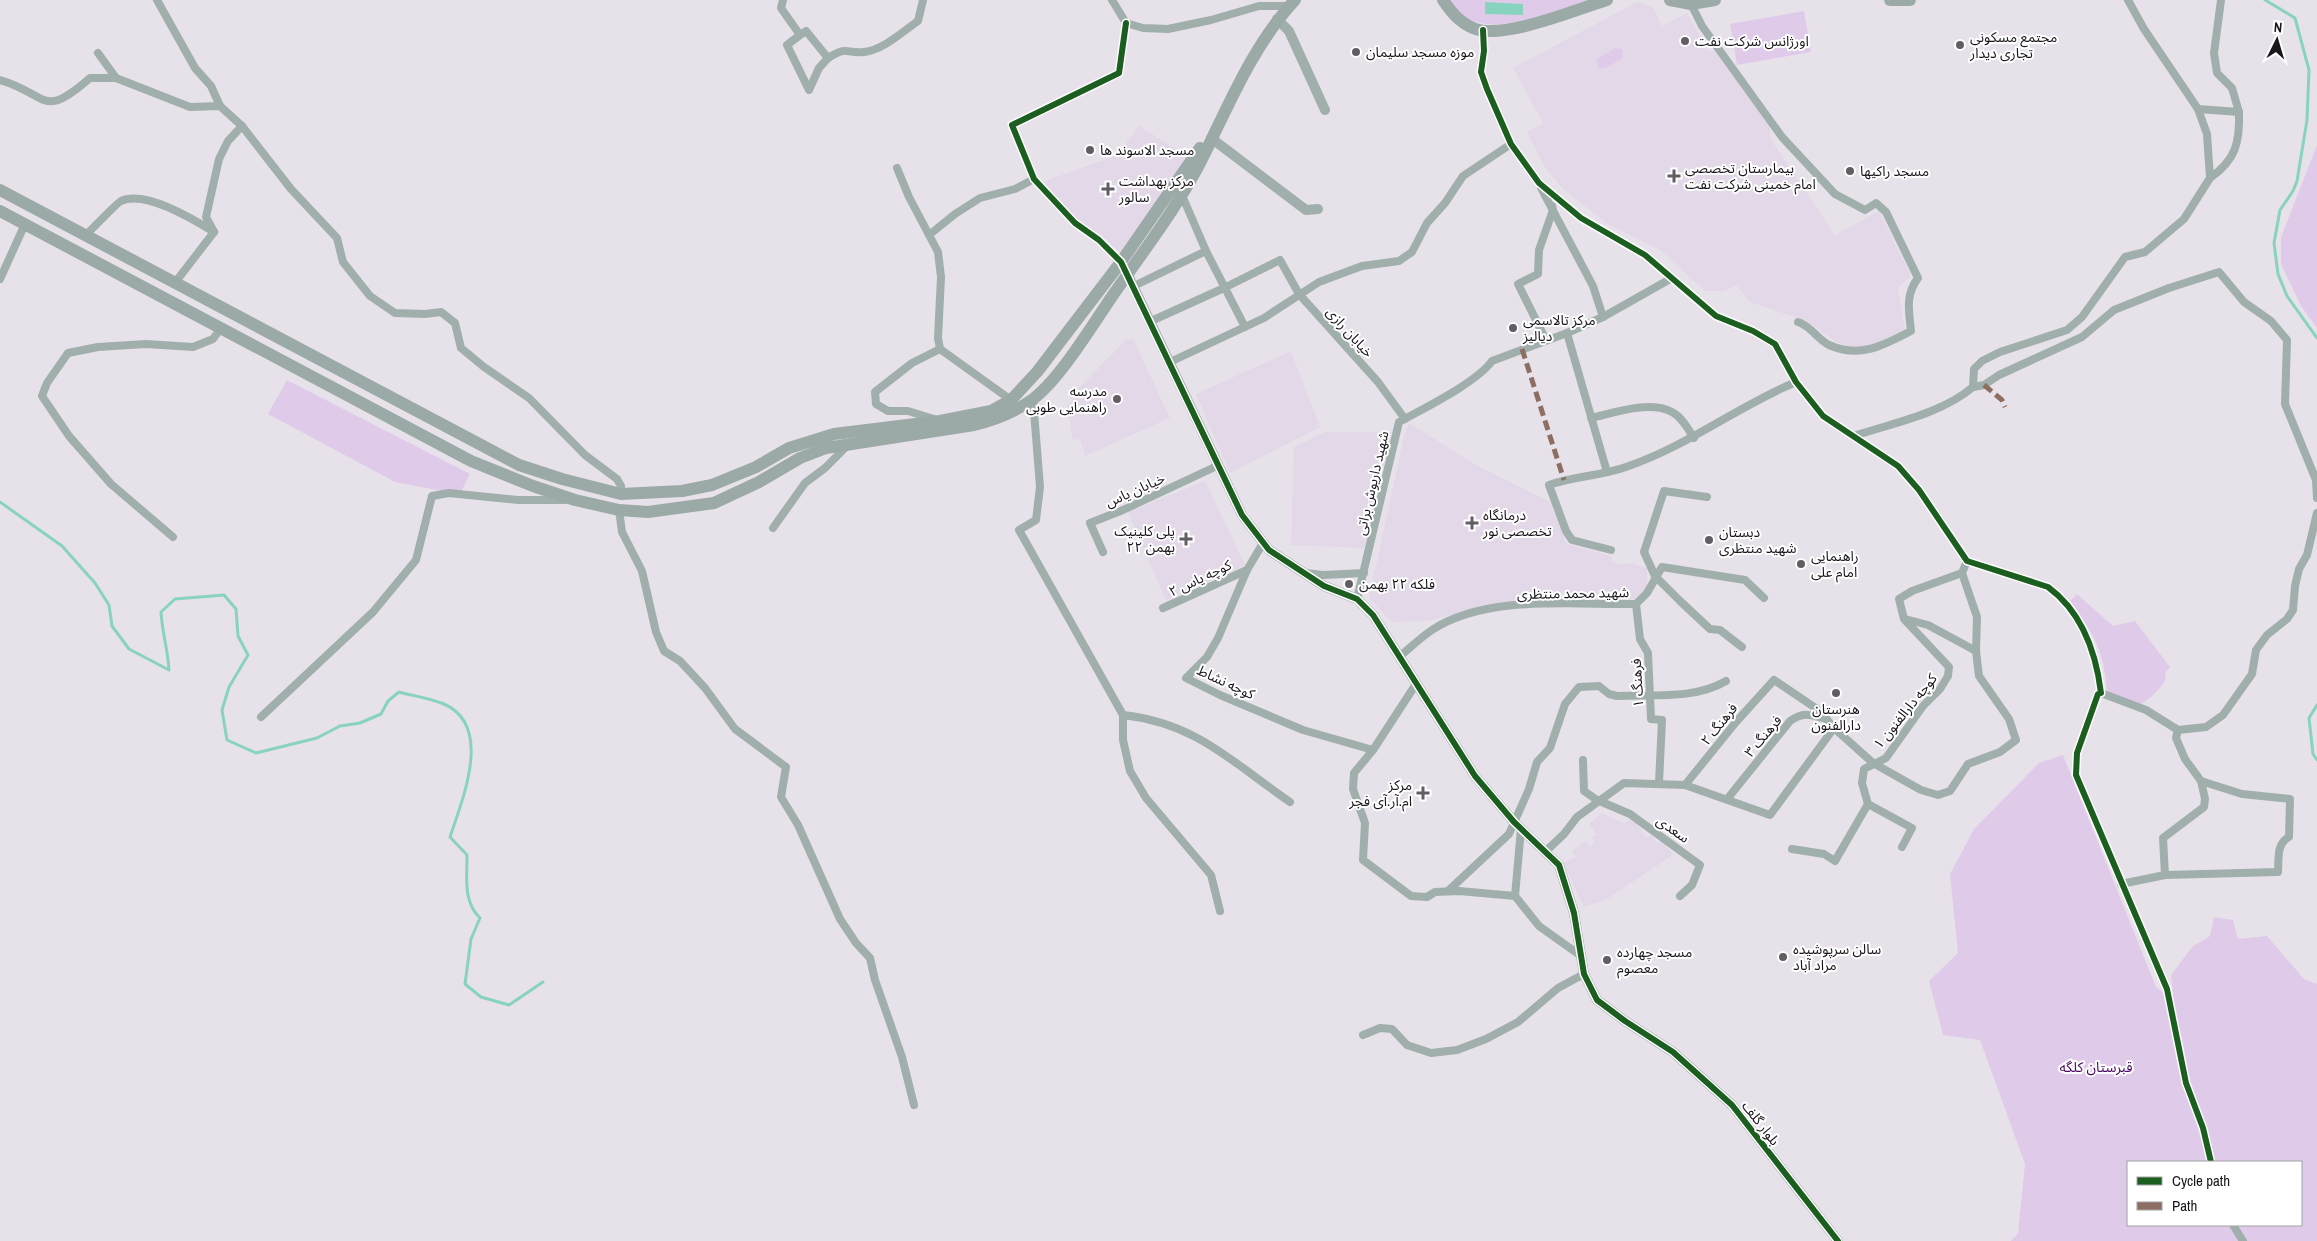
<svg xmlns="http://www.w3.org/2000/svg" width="2317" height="1241" font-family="'Archivo Narrow','Noto Sans Arabic',sans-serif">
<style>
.built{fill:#e3d8e8}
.green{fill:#dfcbe9;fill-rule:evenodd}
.water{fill:#88d3be}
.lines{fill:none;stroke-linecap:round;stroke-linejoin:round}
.stream{stroke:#88d3be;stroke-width:3}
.minor{stroke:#a0afac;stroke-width:8}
.tertiary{stroke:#a0afac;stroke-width:10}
.primary{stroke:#9ba9a7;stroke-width:12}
.quiet{stroke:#8d6e63;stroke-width:5;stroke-dasharray:10 5;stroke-linecap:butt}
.cycleway-casing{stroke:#fff;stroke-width:9}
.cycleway{stroke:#1b5e20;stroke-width:6}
.poi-dot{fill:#615d63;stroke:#fff;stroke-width:2}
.labels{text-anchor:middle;stroke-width:4;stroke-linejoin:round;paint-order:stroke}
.poi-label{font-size:14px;fill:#19151b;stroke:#fff;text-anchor:start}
.street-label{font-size:14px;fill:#19151b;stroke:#fff}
.park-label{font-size:14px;fill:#48085f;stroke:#fff}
</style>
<rect width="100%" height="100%" fill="#e7e2ea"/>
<g class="built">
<polygon points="1637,2 1654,8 1662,26 1687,13 1709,52 1717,49 1719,56 1770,127 1770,138 1835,235 1879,211 1911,276 1898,288 1905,331 1872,347 1854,347 1836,342 1809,322 1750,302 1736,285 1724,291 1705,291 1660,250 1606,223 1560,186 1544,166 1527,132 1543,123 1513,68"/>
<polygon points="1139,126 1187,156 1164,196 1122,253 1079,223 1042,182 1118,155"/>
<polygon points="1133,339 1170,418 1085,456 1080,439 1073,440 1067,406 1072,402 1071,396 1126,340"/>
<polygon points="1291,351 1320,427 1230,473 1196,394"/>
<polygon points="1409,423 1476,465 1550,502 1567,544 1611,556 1612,561 1616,564 1631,563 1647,568 1647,588 1635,599 1498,604 1428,621 1392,622 1369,598 1405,432"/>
<polygon points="1325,432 1392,432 1365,548 1291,545 1294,447"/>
<polygon points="1205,481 1245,565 1166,601 1128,512"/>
<polygon points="1602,813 1624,823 1630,820 1636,821 1646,838 1651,835 1657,843 1662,840 1673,855 1605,900 1584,907 1563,863 1576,857 1572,851 1586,841 1589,846 1595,843 1592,838 1597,835 1589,824"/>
</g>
<g class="green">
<path d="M1451 0H1589C1555 10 1490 41 1459 13 1455 10 1453 4 1451 0Z"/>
<polygon points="1804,11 1811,52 1737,65 1730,24"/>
<polygon points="1615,48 1621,49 1623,51 1622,59 1605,68 1599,68 1596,63 1597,59"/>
<polygon points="2317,145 2317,328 2301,306 2281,264 2281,237"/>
<polygon points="287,380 470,474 461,492 442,491 395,482 268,414"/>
<path d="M2077 594 2113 626 2135 621 2170 667 2165 673 2166 679C2160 690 2151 698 2140 705L2107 692C2104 650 2094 635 2070 601Z"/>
<path d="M2063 755 2156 987 2168 996 2173 995 2171 975 2192 947 2210 936 2214 917 2233 920 2238 939 2267 936 2304 979 2317 984V1241H2011L2018 1233 2025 1164 1980 1040 1943 1035 1929 981 1958 953 1950 874 1974 829 2039 763ZM2128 1162H2301V1225H2128Z"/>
</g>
<polygon class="water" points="1485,2 1523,4 1523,15 1485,14"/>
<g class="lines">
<g class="stream">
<polyline points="2265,0 2295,18 2309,70 2307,120 2297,181 2293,191 2280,210 2274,243 2278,274 2287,296 2317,338"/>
<path d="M0 502 62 546 95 583 109 605 112 626 129 649 169 670C168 650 162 632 161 612L175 599 224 595 236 609 238 636 248 655 229 687 222 710 227 740 256 753 317 738 340 726 360 723 381 714 388 701 399 692C413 696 430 698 444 704 494 726 462 800 450 837L467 855C467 877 463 902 480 918L471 939 465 984 481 997 509 1005 543 982"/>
<polyline points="2317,705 2309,718 2313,754 2317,760"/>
</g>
<g class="minor">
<polyline points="157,0 195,68 211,86 220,106"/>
<path d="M783 0 781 8 800 35 806 31 828 58C850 45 844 54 864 52 883 50 902 32 918 21L923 0"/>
<polyline points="1112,0 1126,23 1143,28 1168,29 1211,20 1259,6 1290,6"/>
<polyline points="2128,0 2144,29 2198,109 2239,112 2232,88 2217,73 2214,53 2221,0"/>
<path d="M1691 4 1702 26 1782 137 1835 194 1865 210 1876 203 1886 212 1918 278C1905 295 1909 311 1911 331 1884 345 1860 359 1829 345 1817 339 1811 326 1798 322"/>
<path d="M1483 30 1484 51 1481 72 1487 89 1511 144 1539 183 1581 218 1645 255 1716 316 1753 331 1775 344 1796 382 1823 416 1898 466 1919 490 1967 561 2048 587C2082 612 2096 652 2101 693L2098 694 2077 753 2076 775 2167 989 2186 1083 2203 1128 2211 1162"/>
<polyline points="800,35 787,45 809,90 819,68 828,58"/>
<polyline points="98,53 116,78"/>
<path d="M0 80C49 94 41 121 90 78H116L190 107 220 106 242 126 291 189 337 238 343 262 370 296 395 313 425 314 441 312 455 323 461 348 484 367 529 398 585 455 617 479 621 486V494"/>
<path d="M2198 109 2207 134 2210 178C2236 160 2240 142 2239 112"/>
<polyline points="897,168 909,197 938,252 941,277 938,338 940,349 1011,400"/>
<polyline points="1541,188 1593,286 1603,317"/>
<polyline points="1181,193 1206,251 1245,327"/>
<polyline points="214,232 206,217 219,159 228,141 242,126"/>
<polyline points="929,235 955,214 980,198 1015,189 1034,179"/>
<path d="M85 236C90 231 118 202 121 201 145 190 193 219 214 232"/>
<polyline points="1121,262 1099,240 1075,223 1034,179 1012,125 1119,73 1126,23"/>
<polyline points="0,279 25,224"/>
<polyline points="174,284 214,232"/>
<polyline points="1134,286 1206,251"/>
<polyline points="1149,322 1224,288 1280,260 1299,294 1378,382 1405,419"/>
<polyline points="1567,333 1607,472"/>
<polyline points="1546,340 1518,284 1538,274 1539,250 1553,210 1552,206"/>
<polyline points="1170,362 1264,318 1319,282 1362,266 1399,261 1412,252 1427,223 1445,203 1463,176 1511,144"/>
<polyline points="1973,387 1984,385 1999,375 2082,337 2114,310 2169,288 2219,272 2244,302 2271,321 2287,340 2285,404 2316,480 2317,498"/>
<polyline points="1033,399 1040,487 1036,520 1019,530 1123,715 1123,740 1130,771 1146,798 1211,875 1220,911"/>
<path d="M1591 418C1614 413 1649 400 1672 412 1682 417 1688 429 1694 438"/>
<polyline points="934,419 908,411 888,411 876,404 875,392 912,363 940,349"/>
<path d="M1854 436C1893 423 1941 414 1973 387L1974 369 1982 361 2000 352 2067 330 2082 317 2125 257 2145 252 2184 219 2210 178"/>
<polyline points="1707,497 1664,491 1644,552 1655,576 1680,601 1710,629 1720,630 1742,647"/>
<polyline points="619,510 622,532 642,571 656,632 664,651 680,661 705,688 735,729 786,767 781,797 798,825 840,919 856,943 870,958 875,980 902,1057 914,1105"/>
<polyline points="773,528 805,483 825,468 847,446"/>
<polyline points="173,537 111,484 69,436 42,396 47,383 68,353 98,347 146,344 193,347 213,339 221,328"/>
<polyline points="1263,543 1247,570 1218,638 1207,657 1186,678 1220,695 1303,730 1373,750"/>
<path d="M1611 550 1572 540 1566 531 1549 485C1574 476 1601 476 1626 467 1688 446 1738 406 1796 382"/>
<polyline points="1103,552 1090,523 1123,510 1219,465"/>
<polyline points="1306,573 1323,575 1364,573"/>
<path d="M1357 599 1399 422C1424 408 1476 383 1492 361L1567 333 1603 317 1672 278"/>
<polyline points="1636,604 1640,639 1648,653 1651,719 1662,720 1659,783"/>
<polyline points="1163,608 1247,570"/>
<polyline points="1905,619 1928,625 1976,651"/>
<path d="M1399 657C1410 648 1420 638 1432 630 1487 594 1573 605 1636 604L1647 593 1662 567 1745 580 1764 598"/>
<polyline points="1416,684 1373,750 1354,773 1353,789 1365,823 1363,860 1411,896 1427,897 1435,892 1459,891 1515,896"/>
<polyline points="2101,693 2146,710 2178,730 2206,727 2223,715 2252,674 2256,650 2267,635 2287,619 2293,610 2295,586 2299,569 2307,555 2317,513"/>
<path d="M1123 715C1196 723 1232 762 1290 802"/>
<polyline points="261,717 373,612 416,560 432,496 449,493 518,500 565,500"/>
<polyline points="1583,760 1584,791 1597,800 1630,814 1700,865 1692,885 1680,896"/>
<polyline points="1685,785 1736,722 1774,680 1820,711 1834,728 1873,763 1921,790 1938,795 1950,791 1968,764 2000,752 2016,740 2009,719 1979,676 1976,651 1977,617 1962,573"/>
<path d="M1728 798 1790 721C1805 711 1810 715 1826 719"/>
<polyline points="1521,829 1515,896 1539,926 1581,956"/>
<polyline points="1902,847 1912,828 1868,804 1862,783 1864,769 1886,758 1923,706 1940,689 1948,676 1949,667 1904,619 1899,599 1912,591 1962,573 1967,561"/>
<polyline points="1792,849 1824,854 1835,861 1868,804"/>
<polyline points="1545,852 1564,834 1577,817 1624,783 1685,785 1770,815 1834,728"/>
<polyline points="2165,875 2163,838 2204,807 2205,799 2201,781"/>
<path d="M2121 884 2165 875 2278 872C2279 859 2276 844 2289 837L2290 799 2242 794 2201 781 2185 759 2176 738 2178 730"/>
<path d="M1448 891 1509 834 1529 789 1537 762 1550 748 1565 704 1579 687 1599 686 1609 694 1617 696C1652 694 1694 700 1726 681"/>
<polyline points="1363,1035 1380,1028 1392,1029 1407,1045 1431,1053 1457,1050 1486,1039 1518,1022 1558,988 1584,974"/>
<polyline points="2233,1225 2243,1241"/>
</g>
<g class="tertiary">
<polyline points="1277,19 1289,31 1325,110"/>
<polyline points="1211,138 1306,210 1318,209"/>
<polyline points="1125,269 1242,515 1269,550 1324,586 1357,599 1373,615 1475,776 1514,822 1559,865 1574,913 1584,974 1597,1000 1625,1021 1673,1052 1732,1105 1838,1241"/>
</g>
<g class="primary">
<path d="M1443 0C1451 12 1459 22 1473 28 1502 41 1577 9 1607 0"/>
<polyline points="1670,0 1691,4 1715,0"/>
<polyline points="1890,0 1910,0"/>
<polyline points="0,190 519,465 562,479 621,494 682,491 712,485 756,467 789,448 834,434 940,421 991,411 1011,400 1037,372 1121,262 1200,148"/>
<path d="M0 211 471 461 533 486 575 500 619 510 648 512 714 503 759 482 800 458 826 448 974 425C995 420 1015 412 1033 399 1060 379 1093 324 1113 295 1144 250 1180 204 1204 155 1230 102 1254 44 1295 0"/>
</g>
<g class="quiet">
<polyline points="1522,349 1564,480"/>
<polyline points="1984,385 2002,400 2005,407"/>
</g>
<g class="cycleway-casing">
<g id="cycleway">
<polyline points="1126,23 1119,73 1012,125 1034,179 1075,223 1099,240 1121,262 1242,515 1269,550 1324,586 1357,599 1373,615 1475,776 1514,822 1559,865 1574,913 1584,974 1597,1000 1625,1021 1673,1052 1732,1105 1838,1241"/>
<path d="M1483 30 1484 51 1481 72 1487 89 1511 144 1539 183 1581 218 1645 255 1716 316 1753 331 1775 344 1796 382 1823 416 1898 466 1919 490 1967 561 2048 587C2082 612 2096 652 2101 693L2098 694 2077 753 2076 775 2167 989 2186 1083 2203 1128 2211 1162"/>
</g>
</g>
<use href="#cycleway" class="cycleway"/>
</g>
<g class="poi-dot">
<circle cx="1685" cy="41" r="5"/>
<circle cx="1960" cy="45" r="5"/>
<circle cx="1356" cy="52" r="5"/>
<circle cx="1090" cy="150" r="5"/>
<circle cx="1850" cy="171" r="5"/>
<path d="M1671.5 168.5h5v5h5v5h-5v5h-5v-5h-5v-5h5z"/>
<path d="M1105.5 181.5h5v5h5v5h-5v5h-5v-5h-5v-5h5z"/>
<circle cx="1513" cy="328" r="5"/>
<circle cx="1117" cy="399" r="5"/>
<path d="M1469.5 515.5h5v5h5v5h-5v5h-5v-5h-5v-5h5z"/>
<path d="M1183.5 531.5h5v5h5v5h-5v5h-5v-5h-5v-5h5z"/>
<circle cx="1709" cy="540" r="5"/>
<circle cx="1801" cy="564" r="5"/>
<circle cx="1349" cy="584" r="5"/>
<circle cx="1836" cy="693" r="5"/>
<path d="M1420.5 785.5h5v5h5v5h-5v5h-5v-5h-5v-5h5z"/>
<circle cx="1783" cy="957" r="5"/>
<circle cx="1607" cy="960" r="5"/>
</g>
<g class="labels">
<g class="poi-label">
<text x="1970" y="42">مجتمع مسکونی<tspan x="1970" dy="16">تجاری دیدار</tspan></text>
<text x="1695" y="46">اورژانس شرکت نفت</text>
<text x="1366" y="57">موزه مسجد سلیمان</text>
<text x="1100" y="155">مسجد الاسوند ها</text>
<text x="1685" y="173">بیمارستان تخصصی<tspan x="1685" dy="16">امام خمینی شرکت نفت</tspan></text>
<text x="1860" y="176">مسجد راکیها</text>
<text x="1119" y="186">مرکز بهداشت<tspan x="1119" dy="16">سالور</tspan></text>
<text x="1523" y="325">مرکز تالاسمی<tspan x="1523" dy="16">دیالیز</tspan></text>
<text x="1107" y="396" text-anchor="end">مدرسه<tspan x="1107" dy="16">راهنمایی طوبی</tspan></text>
<text x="1483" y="520">درمانگاه<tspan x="1483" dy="16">تخصصی نور</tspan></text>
<text x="1175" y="536" text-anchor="end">پلی کلینیک<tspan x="1175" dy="16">۲۲ بهمن</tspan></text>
<text x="1719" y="537">دبستان<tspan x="1719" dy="16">شهید منتظری</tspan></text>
<text x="1811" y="561">راهنمایی<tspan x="1811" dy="16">امام علی</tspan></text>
<text x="1359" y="589">فلکه ۲۲ بهمن</text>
<text x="1836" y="714" text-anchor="middle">هنرستان<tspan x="1836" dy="16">دارالفنون</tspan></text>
<text x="1412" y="790" text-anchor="end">مرکز<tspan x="1412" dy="16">ام.آر.آی فجر</tspan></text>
<text x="1793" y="954">سالن سرپوشیده<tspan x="1793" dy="16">مراد آباد</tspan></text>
<text x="1617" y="957">مسجد چهارده<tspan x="1617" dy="16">معصوم</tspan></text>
</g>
<g class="street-label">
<text transform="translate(1350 332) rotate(48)" y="5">خیابان رازی</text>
<text transform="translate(1372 483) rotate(-77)" y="5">شهید داریوش براتی</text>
<text transform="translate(1135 490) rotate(-24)" y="5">خیابان یاس</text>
<text transform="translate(1200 578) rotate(-25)" y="5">کوچه یاس ۲</text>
<text transform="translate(1573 593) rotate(-1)" y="5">شهید محمد منتظری</text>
<text transform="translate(1226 682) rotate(25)" y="5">کوچه نشاط</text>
<text transform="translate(1637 683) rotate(-93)" y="5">فرهنگ ۱</text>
<text transform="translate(1905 711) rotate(-51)" y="5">کوچه دارالفنون ۱</text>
<text transform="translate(1719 724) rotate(-51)" y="5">فرهنگ ۲</text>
<text transform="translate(1763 736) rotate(-50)" y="5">فرهنگ ۳</text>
<text transform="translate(1673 829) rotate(35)" y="5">سعدی</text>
<text transform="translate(1761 1123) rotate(52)" y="5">بلوار گلف</text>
</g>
<g class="park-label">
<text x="2096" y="1072">قبرستان کلگه</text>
</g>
</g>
<rect x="2127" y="1161" width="175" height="65" fill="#ffffff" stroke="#a3a1a4"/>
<rect x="2137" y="1177" width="25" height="8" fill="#1b5e20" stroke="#a3a1a4"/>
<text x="2172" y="1186" font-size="15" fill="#19151b">Cycle path</text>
<rect x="2137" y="1202" width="25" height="8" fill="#8d6e63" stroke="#a3a1a4"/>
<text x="2172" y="1211" font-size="15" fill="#19151b">Path</text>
<g transform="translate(2277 40) rotate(5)" stroke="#ffffff" stroke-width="4" paint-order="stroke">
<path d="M0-4L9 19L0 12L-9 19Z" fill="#19151b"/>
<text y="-8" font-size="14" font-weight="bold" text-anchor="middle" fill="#19151b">N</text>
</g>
</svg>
